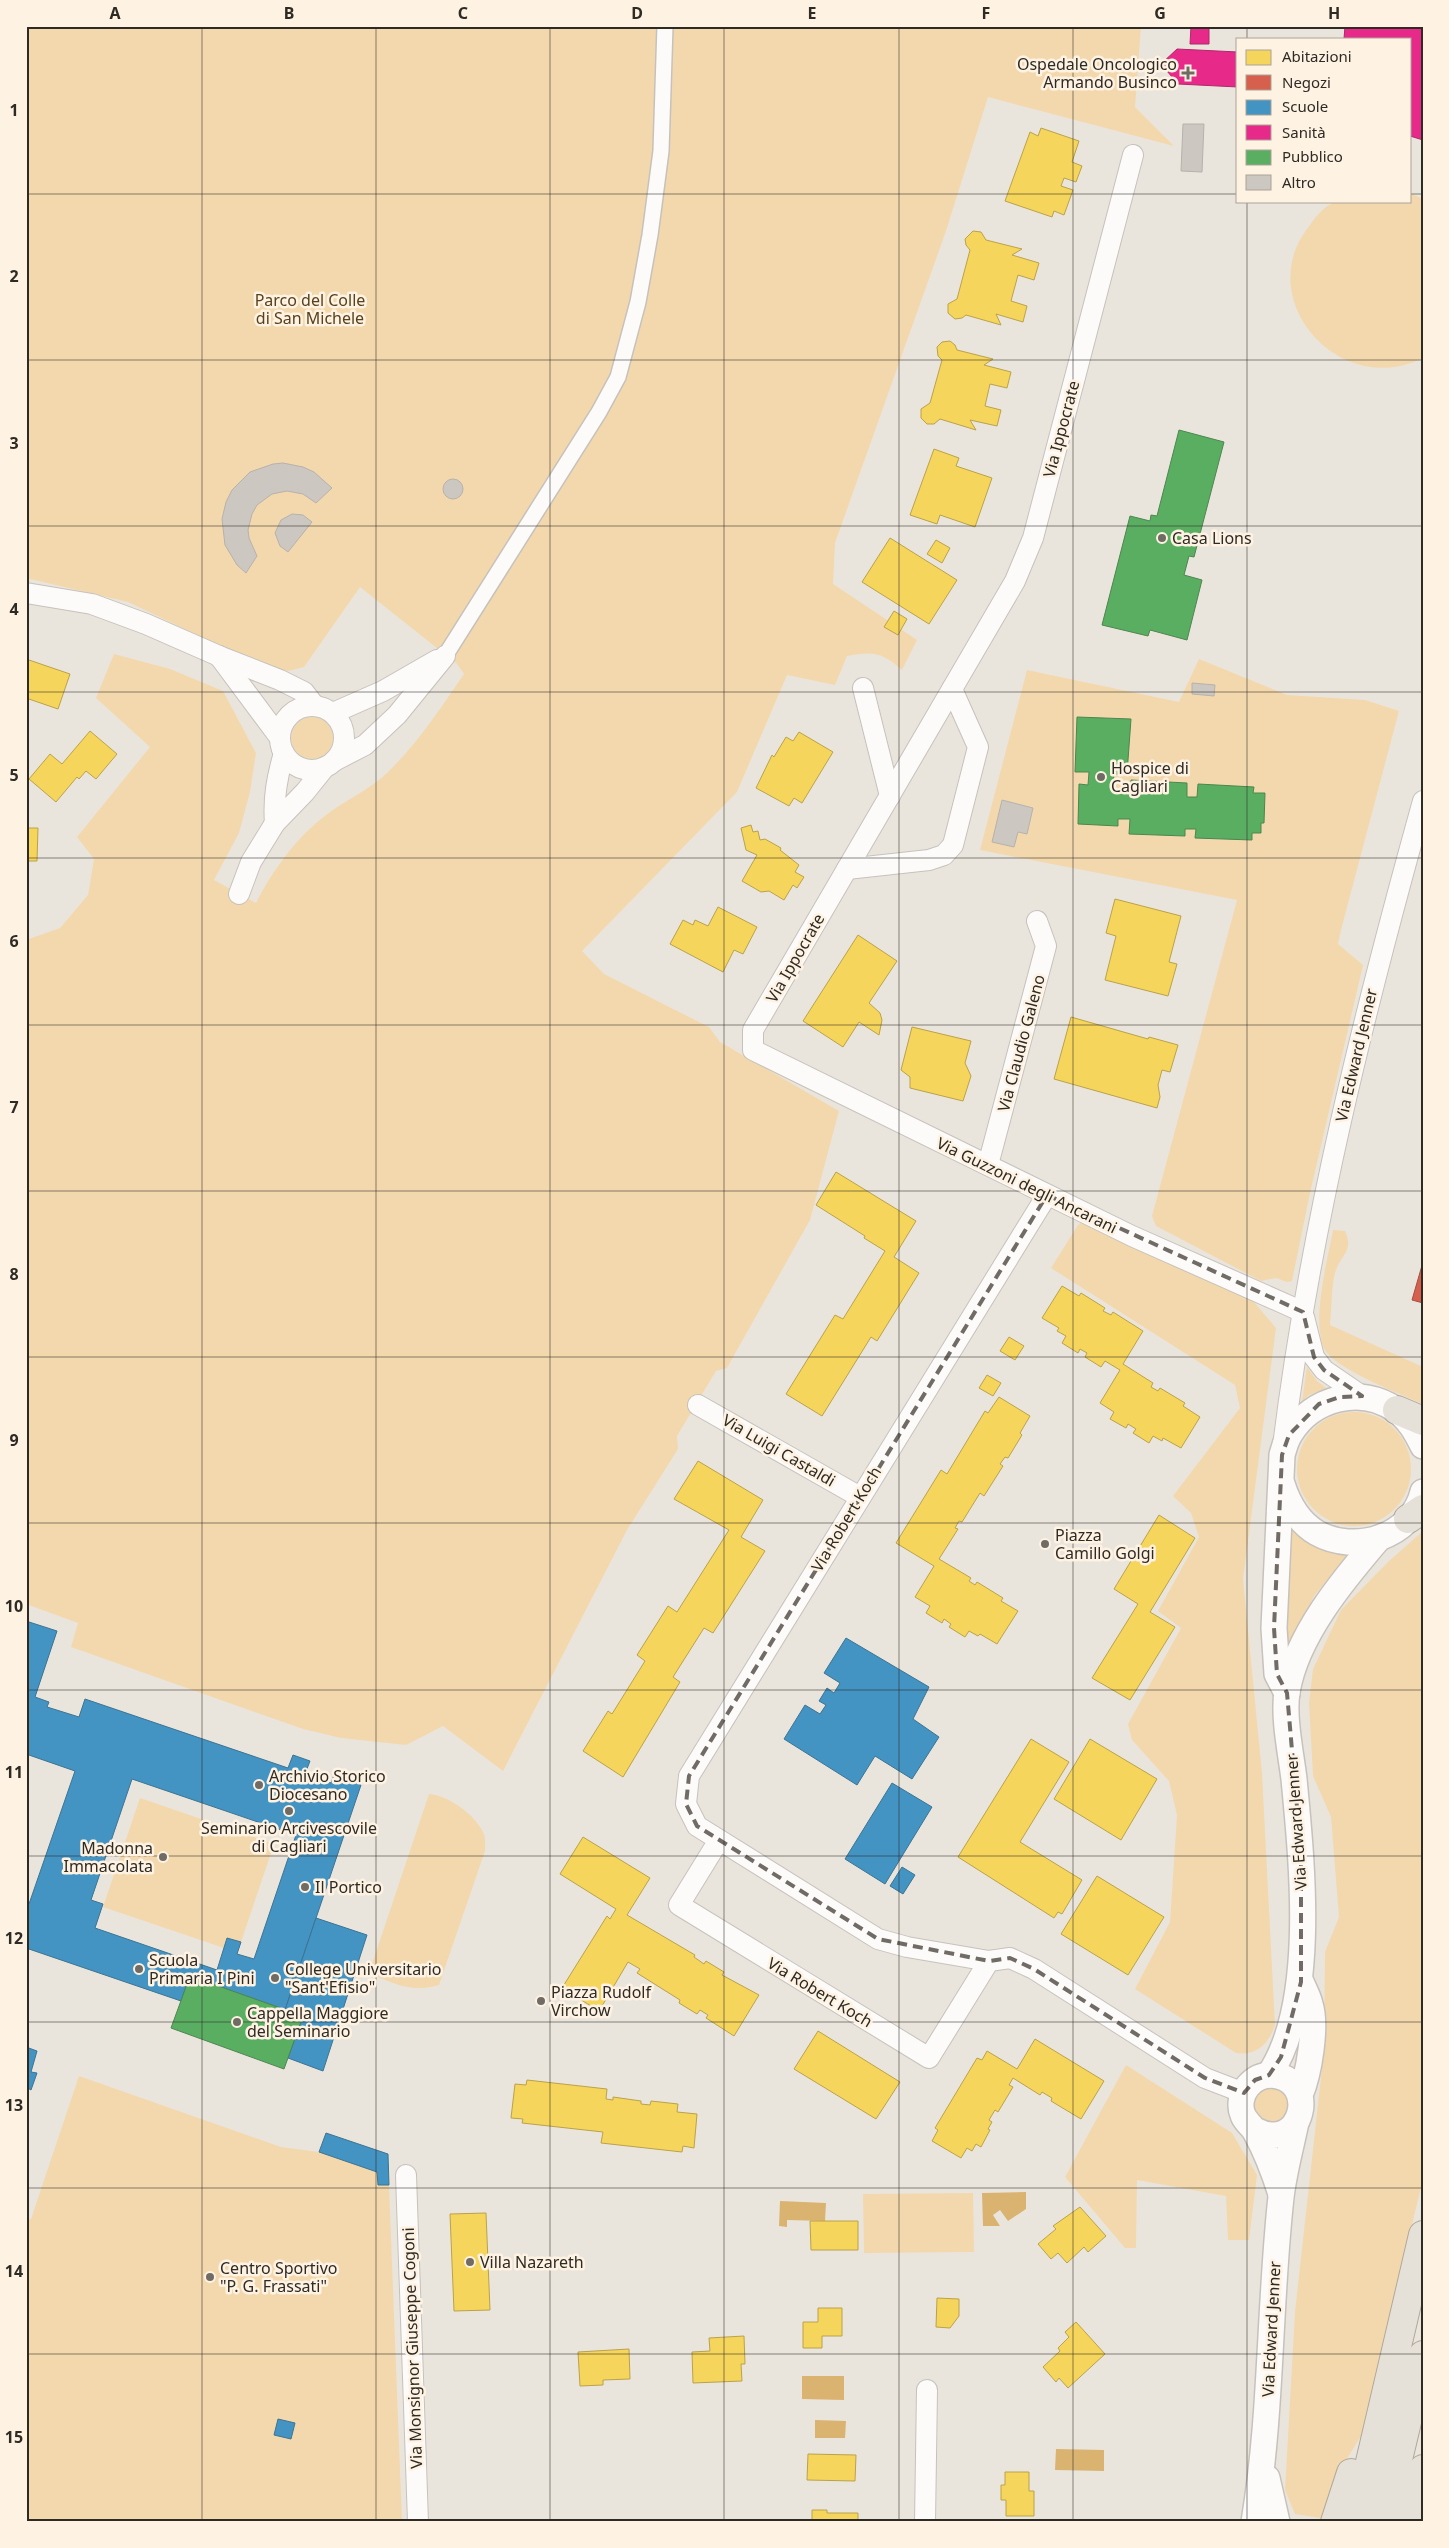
<svg xmlns="http://www.w3.org/2000/svg" width="1449" height="2548" font-family="'Noto Sans',sans-serif">
<style>
.green{fill:#f3d8ad}
.water{fill:#dab371}
.homes{fill:#f6d55c;stroke:#baa24b}
.shops{fill:#d6604d;stroke:#a45041}
.schools{fill:#4393c3;stroke:#3d7493;fill-rule:evenodd}
.health{fill:#e7298a;stroke:#b0296b}
.public{fill:#5aae61;stroke:#4d864f}
.building{fill:#ccc7c0;stroke:#b6b2ac}
.lines{fill:none;stroke-linecap:round;stroke-linejoin:round}
.pedestrian-casing{stroke:#c6c2bb;stroke-width:18}
.minor-casing{stroke:#c6c2bb;stroke-width:22}
.tertiary-casing{stroke:#c6c2bb;stroke-width:28}
.trunk-casing{stroke:#b0a89a;stroke-width:30}
.pedestrian{stroke:#fcfbfa;stroke-width:15}
.minor{stroke:#fcfbfa;stroke-width:20}
.tertiary{stroke:#fcfbfa;stroke-width:25}
.trunk{stroke:#e6e1d8;stroke-width:28}
.marked{fill:none;stroke:#706b64;stroke-width:4;stroke-dasharray:10 6;stroke-linejoin:round}
.grid{fill:none;stroke:#2e2a24;stroke-width:1;stroke-opacity:0.55}
.poi-dot{fill:#706b64;stroke:#fef3e3;stroke-width:2}
.labels{text-anchor:middle;stroke-width:5;stroke-linejoin:round;paint-order:stroke}
.poi-label{font-size:16px;fill:#2e2a24;stroke:#fef3e3;text-anchor:start}
.park-label{font-size:16px;fill:#58411c;stroke:#fef3e3}
.street-label{font-size:16px;fill:#2e2a24;stroke:#fef3e3}
.neatline{fill:none;stroke:#2e2a24;stroke-width:2}
.grid-label{font-size:16px;text-anchor:middle;font-weight:bold;fill:#2e2a24}
</style>
<rect width="100%" height="100%" fill="#eae5dc"/>
<g class="green">
<path d="M26 26H1141L1135 107 1174 146 988 97 946 231 835 543 833 584 917 640 902 670C882 652 873 651 847 656L835 685 787 675 737 792 582 951 604 974 709 1027 720 1042 839 1111 810 1220 727 1368 716 1371 677 1436 678 1449 627 1530 503 1771 443 1726 406 1745 341 1738 303 1729 71 1647 78 1623 26 1604V940L60 928 88 895 94 859 77 837 150 747 96 698 114 654 170 669 223 691 256 753 250 792 239 833 214 880 256 903C274 868 298 835 330 812 348 799 370 789 387 773 417 744 440 709 464 674L457 664 360 587 304 667 288 671 261 665 128 602 26 578Z"/>
<path d="M1410 193 1423 199V358C1339 400 1250 298 1310 225 1316 216 1324 206 1335 202 1344 198 1397 201 1410 201Z"/>
<polygon points="1199,659 1287,695 1365,700 1399,711 1341,930 1338,944 1363,965 1310,1193 1292,1281 1287,1282 1276,1278 1261,1281 1156,1226 1152,1216 1237,900 980,850 1027,670 1179,702"/>
<circle cx="312" cy="738" r="21"/>
<path d="M1084 1221 1253 1301 1276 1328 1243 1579 1262 1773 1275 2025C1269 2044 1256 2056 1236 2053L1135 1989 1170 1922 1177 1815 1169 1781 1132 1740 1128 1724 1181 1628 1158 1611 1199 1537 1191 1513 1173 1496 1240 1408 1235 1385 1051 1268 1078 1225Z"/>
<path d="M1333 1230 1345 1231C1354 1250 1342 1254 1336 1270 1331 1283 1332 1311 1330 1325L1423 1367V1404C1400 1394 1342 1371 1328 1354 1308 1332 1328 1258 1333 1230Z"/>
<polygon points="1307,1367 1317,1381 1326,1388 1309,1395 1302,1401"/>
<circle cx="1354" cy="1469" r="57"/>
<polygon points="1287,1516 1350,1552 1314,1596 1287,1651 1284,1596"/>
<polygon points="1423,1531 1423,2179 1361,2436 1340,2470 1326,2519 1295,2514 1285,2490 1295,2312 1324,2050 1325,1952 1339,1917 1331,1817 1313,1776 1309,1703 1313,1669 1341,1610 1388,1562"/>
<path d="M429 1794C448 1795 475 1815 483 1832 486 1837 485 1845 485 1851L439 1985C411 1993 395 1984 369 1973Z"/>
<polygon points="140,1798 274,1844 241,1942 227,1938 224,1948 103,1907"/>
<polygon points="1126,2065 1232,2133 1257,2175 1249,2240 1228,2240 1226,2196 1137,2180 1136,2248 1125,2248 1065,2177"/>
<polygon points="79,2076 281,2147 319,2152 377,2172 378,2185 389,2185 402,2522 26,2522 26,2219 31,2219"/>
<polygon points="1263,2086 1283,2088 1293,2105 1277,2126 1253,2116 1252,2096"/>
<polygon points="973,2193 974,2252 864,2253 863,2194"/>
</g>
<g class="water">
<polygon points="1026,2192 1026,2209 1008,2221 1000,2210 993,2215 1000,2226 983,2226 982,2193"/>
<polygon points="780,2201 826,2203 825,2221 787,2220 787,2227 779,2226"/>
<polygon points="802,2376 844,2376 844,2400 802,2399"/>
<polygon points="815,2420 846,2421 845,2438 815,2438"/>
<polygon points="1056,2449 1104,2450 1104,2471 1055,2470"/>
</g>
<g class="homes">
<polygon points="1041,128 1079,141 1072,162 1082,166 1076,182 1064,178 1061,186 1073,190 1064,215 1054,211 1052,217 1005,201 1030,132 1038,136"/>
<polygon points="973,231 981,232 986,240 1022,249 1012,255 1039,263 1034,280 1018,275 1011,301 1027,306 1023,322 996,314 1001,325 966,315 962,318 955,319 948,313 948,304 957,299 970,250 966,245 965,239"/>
<polygon points="950,341 955,345 957,350 993,359 984,365 1011,372 1007,388 990,384 985,406 1001,410 997,426 970,420 976,430 940,419 934,424 927,424 921,418 921,409 930,403 942,360 938,356 937,347 942,342"/>
<polygon points="934,449 959,458 956,466 992,478 975,527 940,515 937,524 910,515"/>
<polygon points="890,538 957,580 929,624 862,582"/>
<polygon points="936,540 950,548 942,563 927,554"/>
<polygon points="894,611 907,619 898,635 884,627"/>
<polygon points="26,659 70,674 58,709 26,698"/>
<polygon points="90,731 117,754 96,779 86,771 79,779 77,777 56,802 29,779 50,754 62,764"/>
<polygon points="799,732 833,752 802,803 794,798 789,806 756,788 772,755 774,757 786,737 793,741"/>
<polygon points="751,825 753,832 758,831 760,840 765,839 781,848 780,850 799,865 795,872 804,877 797,888 793,885 784,900 769,891 761,892 742,881 757,855 746,850 741,828"/>
<polygon points="26,828 38,828 37,861 26,861"/>
<polygon points="1115,899 1181,916 1169,962 1177,964 1168,996 1105,980 1116,936 1106,933"/>
<polygon points="718,907 757,927 743,954 734,950 723,972 670,944 683,920 693,925 695,920 708,926"/>
<polygon points="858,935 897,961 869,1003 880,1013 882,1020 879,1035 859,1022 843,1047 803,1021"/>
<polygon points="1071,1017 1148,1039 1149,1037 1178,1045 1170,1072 1162,1070 1158,1085 1160,1097 1157,1108 1054,1079"/>
<polygon points="912,1027 971,1041 965,1063 971,1076 963,1101 910,1088 910,1077 901,1070"/>
<polygon points="836,1172 916,1221 894,1257 919,1273 877,1341 871,1337 822,1416 786,1394 835,1315 843,1319 885,1251 864,1238 865,1236 816,1205"/>
<polygon points="1062,1286 1079,1296 1081,1293 1105,1308 1103,1311 1111,1315 1113,1312 1143,1331 1123,1364 1153,1383 1151,1387 1158,1391 1160,1388 1185,1403 1183,1406 1200,1417 1181,1448 1163,1438 1162,1441 1153,1436 1149,1443 1133,1433 1136,1429 1128,1424 1126,1428 1110,1419 1114,1412 1100,1403 1120,1370 1105,1361 1101,1367 1085,1357 1087,1353 1080,1349 1078,1353 1062,1343 1066,1336 1057,1331 1059,1328 1042,1318"/>
<polygon points="1009,1337 1024,1346 1015,1360 1000,1351"/>
<polygon points="987,1375 1001,1383 993,1396 979,1388"/>
<polygon points="999,1397 1030,1416 1020,1433 1022,1435 1008,1458 1005,1457 1000,1464 1003,1466 984,1496 980,1493 962,1522 959,1521 955,1528 958,1529 939,1559 971,1578 969,1581 975,1585 977,1582 1003,1598 1001,1601 1018,1611 997,1644 980,1634 978,1636 969,1631 965,1637 949,1627 951,1624 944,1619 942,1623 926,1613 930,1606 915,1597 934,1566 896,1543 941,1470 947,1474 985,1411 988,1413"/>
<polygon points="698,1461 763,1500 741,1537 765,1551 713,1633 704,1628 673,1677 680,1682 623,1777 583,1751 608,1711 612,1714 645,1661 637,1655 668,1606 677,1612 729,1530 674,1499"/>
<polygon points="1159,1515 1195,1538 1150,1612 1175,1627 1130,1700 1092,1678 1138,1604 1114,1589"/>
<polygon points="1031,1739 1069,1762 1020,1842 1082,1880 1062,1914 1058,1912 1054,1918 958,1857"/>
<polygon points="1090,1739 1157,1779 1121,1840 1054,1799"/>
<polygon points="583,1837 650,1878 627,1915 695,1955 694,1957 704,1964 706,1961 724,1972 722,1975 759,1995 734,2036 706,2018 708,2015 700,2010 697,2014 679,2003 680,2000 637,1973 640,1969 628,1962 599,2011 562,1988 607,1916 610,1919 616,1909 560,1874"/>
<polygon points="1097,1876 1164,1917 1128,1975 1061,1934"/>
<polygon points="818,2031 900,2082 876,2119 794,2069"/>
<polygon points="1035,2039 1104,2081 1081,2119 1051,2101 1052,2098 1042,2092 1040,2095 1013,2078 1009,2085 1013,2087 998,2112 995,2110 989,2120 992,2122 988,2129 990,2130 981,2147 976,2144 972,2151 967,2148 961,2158 932,2141 938,2130 935,2128 977,2058 982,2060 987,2051 1017,2069"/>
<polygon points="527,2080 607,2089 606,2099 613,2100 613,2097 641,2101 641,2104 650,2105 651,2101 678,2104 677,2112 697,2114 694,2148 683,2146 682,2152 601,2143 603,2132 522,2123 523,2119 511,2118 515,2084 526,2085"/>
<polygon points="1080,2207 1106,2236 1088,2252 1084,2247 1067,2263 1058,2253 1051,2259 1038,2244 1056,2229 1053,2226"/>
<polygon points="486,2213 490,2310 454,2311 450,2214"/>
<polygon points="810,2221 858,2221 858,2250 811,2250"/>
<polygon points="937,2298 959,2299 959,2316 950,2328 936,2327"/>
<polygon points="818,2308 842,2308 842,2336 822,2336 822,2348 803,2348 803,2322 818,2322"/>
<polygon points="1076,2322 1105,2354 1068,2388 1059,2378 1056,2382 1043,2367 1060,2351 1058,2348 1069,2337 1065,2332"/>
<polygon points="744,2336 745,2364 741,2364 742,2381 693,2383 692,2352 710,2351 709,2338"/>
<polygon points="629,2349 630,2379 603,2380 603,2385 580,2386 578,2352"/>
<polygon points="808,2454 856,2455 855,2481 807,2480"/>
<polygon points="1005,2472 1029,2472 1029,2491 1034,2491 1034,2516 1006,2516 1006,2500 1001,2500 1001,2485 1005,2485"/>
<polygon points="812,2510 827,2510 827,2513 858,2513 858,2522 812,2522"/>
</g>
<polygon class="shops" points="1423,1262 1423,1303 1412,1300"/>
<g class="schools">
<path d="M26 1621 57 1631 35 1697 49 1702 47 1707 79 1717 85 1699 288 1768 293 1755 310 1761 305 1774 331 1783 334 1775 361 1785 285 2010 190 1976 181 2001 26 1948V1904H29L75 1771 26 1754ZM132 1779 296 1835 254 1959 237 1954 241 1942 227 1938 217 1970 95 1928 103 1904 91 1900Z"/>
<polygon points="846,1638 929,1687 913,1719 939,1737 912,1779 875,1756 857,1785 784,1739 805,1705 820,1714 826,1705 819,1701 827,1688 834,1693 840,1683 824,1673"/>
<polygon points="892,1783 932,1807 885,1884 845,1859"/>
<polygon points="902,1867 915,1875 903,1894 890,1886"/>
<polygon points="316,1918 367,1935 323,2071 288,2058 303,2016 285,2010"/>
<polygon points="26,2047 37,2051 31,2072 37,2073 31,2090 26,2087"/>
<polygon points="326,2133 388,2154 389,2185 378,2185 377,2172 319,2152"/>
<polygon points="278,2419 295,2423 291,2439 274,2435"/>
</g>
<g class="health">
<polygon points="1191,26 1209,26 1209,44 1190,44"/>
<polygon points="1345,26 1423,26 1423,140 1410,136 1410,39 1344,39"/>
<polygon points="1177,49 1238,52 1238,87 1178,84 1161,64"/>
</g>
<g class="public">
<polygon points="1179,430 1224,442 1194,557 1189,556 1184,575 1202,580 1187,640 1150,630 1148,636 1102,625 1130,516 1150,521 1151,515 1157,516"/>
<polygon points="1077,717 1131,719 1127,774 1114,774 1113,785 1119,793 1131,794 1131,780 1187,783 1187,797 1197,797 1198,784 1254,787 1253,793 1265,793 1264,823 1261,823 1261,833 1252,833 1252,840 1195,838 1196,829 1185,829 1185,836 1129,834 1130,819 1118,819 1118,826 1078,824 1079,784 1088,785 1089,772 1075,772"/>
<polygon points="190,1976 303,2016 284,2069 171,2028"/>
</g>
<g class="building">
<polygon points="1183,124 1204,124 1202,172 1181,171"/>
<polygon points="283,463 303,467 314,472 332,488 316,503 303,494 287,491 272,494 257,505 252,514 248,530 249,538 257,556 246,573 237,565 225,545 222,519 226,502 232,490 250,472 273,464"/>
<circle cx="453" cy="489" r="10"/>
<polygon points="292,514 303,515 312,522 288,552 280,546 275,533 281,520"/>
<polygon points="1192,683 1215,685 1214,696 1192,694"/>
<polygon points="1002,800 1033,808 1027,834 1018,832 1014,847 992,842"/>
</g>
<g class="lines">
<g class="pedestrian-casing">
<polyline id="pedestrian" points="445,656 599,412 618,377 638,302 650,235 661,151 665,26"/>
</g>
<g class="minor-casing">
<g id="minor">
<polyline points="1133,155 1033,538 1015,581 753,1030 753,1050 1132,1236 1303,1312"/>
<polyline points="26,593 92,604 146,624 219,656 280,680 304,692 314,705"/>
<polyline points="219,656 280,738"/>
<polyline points="863,688 890,796"/>
<circle cx="312" cy="738" r="32"/>
<polyline points="333,713 383,691 437,660"/>
<polyline points="334,761 365,745 397,715 445,656"/>
<path d="M275 823C273 798 277 777 284 753"/>
<polyline points="847,869 929,860 944,855 953,845 978,747 952,689"/>
<polyline points="239,894 251,862 275,823 305,792 325,767"/>
<polyline points="988,1165 1046,946 1037,921"/>
<polyline points="1047,1195 689,1776 686,1804 697,1826 878,1939 907,1947 989,1961 1010,1958 1034,1969 1205,2078 1244,2093"/>
<polyline points="1304,1317 1314,1357 1324,1370 1362,1396"/>
<polyline points="698,1405 860,1497"/>
<path d="M1283 1446C1310 1227 1364 1013 1423 801"/>
<polyline points="719,1840 679,1905 929,2058 989,1961"/>
<polyline points="406,2175 418,2522"/>
<polyline points="925,2522 927,2390"/>
</g>
</g>
<g class="tertiary-casing">
<g id="tertiary">
<path d="M1282 1484C1288 1503 1298 1522 1317 1533 1354 1554 1412 1538 1423 1492"/>
<path d="M1287 1693 1277 1674 1274 1628 1282 1455C1284 1448 1286 1440 1290 1434 1312 1398 1361 1385 1396 1410 1409 1419 1416 1432 1423 1446"/>
<path d="M1269 2075C1317 2004 1302 1863 1294 1779 1291 1754 1283 1717 1287 1692 1296 1636 1343 1580 1379 1538"/>
<path d="M1300 2095C1309 2074 1317 2026 1310 2004 1308 1996 1304 1989 1301 1982"/>
<path d="M1255 2130C1303 2155 1321 2078 1271 2075 1262 2075 1254 2079 1248 2086 1241 2094 1239 2106 1243 2115 1246 2123 1253 2126 1256 2133 1267 2153 1274 2172 1281 2194"/>
<polyline points="1267,2478 1277,2522"/>
<path d="M1254 2522C1272 2414 1269 2305 1281 2197 1284 2172 1291 2147 1296 2122"/>
</g>
</g>
<g class="trunk-casing">
<g id="trunk">
<polyline points="1397,1410 1423,1421"/>
<polyline points="1408,1519 1423,1509"/>
<polyline points="1335,2522 1351,2473"/>
<polyline points="1356,2522 1423,2235"/>
<polyline points="1383,2522 1423,2355"/>
<polyline points="1410,2522 1423,2469"/>
</g>
</g>
<use href="#pedestrian" class="pedestrian"/>
<use href="#minor" class="minor"/>
<use href="#tertiary" class="tertiary"/>
<use href="#trunk" class="trunk"/>
</g>
<path class="marked" d="M1047 1195 1303 1312 1314 1357 1324 1370 1362 1396 1340 1397 1319 1404 1289 1435 1282 1455 1274 1628 1277 1674 1287 1693 1301 1853V1982L1281 2057 1269 2075 1255 2080 1244 2093 1205 2078 1034 1969 1010 1958 989 1961 878 1939 697 1826 686 1804 689 1776Z"/>
<path class="grid" d="M202 26V2522M376 26V2522M550 26V2522M724 26V2522M899 26V2522M1073 26V2522M1247 26V39M26 194H1238M1410 194H1423M1247 201V2522M26 360H1423M26 526H1423M26 692H1423M26 858H1423M26 1025H1423M26 1191H1423M26 1357H1423M26 1523H1423M26 1690H1423M26 1856H1423M26 2022H1423M26 2188H1423M26 2354H1423"/>
<g class="poi-dot">
<path d="M1185.5 65.5h5v5h5v5h-5v5h-5v-5h-5v-5h5z"/>
<circle cx="1162" cy="538" r="5"/>
<circle cx="1101" cy="777" r="5"/>
<circle cx="1045" cy="1544" r="5"/>
<circle cx="259" cy="1785" r="5"/>
<circle cx="289" cy="1811" r="5"/>
<circle cx="163" cy="1857" r="5"/>
<circle cx="305" cy="1887" r="5"/>
<circle cx="139" cy="1969" r="5"/>
<circle cx="275" cy="1978" r="5"/>
<circle cx="541" cy="2001" r="5"/>
<circle cx="237" cy="2022" r="5"/>
<circle cx="470" cy="2262" r="5"/>
<circle cx="210" cy="2277" r="5"/>
</g>
<g class="labels">
<g class="poi-label">
<text x="1177" y="70" text-anchor="end">Ospedale Oncologico<tspan x="1177" dy="18">Armando Businco</tspan></text>
<text x="1172" y="544">Casa Lions</text>
<text x="1111" y="774">Hospice di<tspan x="1111" dy="18">Cagliari</tspan></text>
<text x="1055" y="1541">Piazza<tspan x="1055" dy="18">Camillo Golgi</tspan></text>
<text x="269" y="1782">Archivio Storico<tspan x="269" dy="18">Diocesano</tspan></text>
<text x="289" y="1834" text-anchor="middle">Seminario Arcivescovile<tspan x="289" dy="18">di Cagliari</tspan></text>
<text x="153" y="1854" text-anchor="end">Madonna<tspan x="153" dy="18">Immacolata</tspan></text>
<text x="315" y="1893">Il Portico</text>
<text x="149" y="1966">Scuola<tspan x="149" dy="18">Primaria I Pini</tspan></text>
<text x="285" y="1975">College Universitario<tspan x="285" dy="18">"Sant'Efisio"</tspan></text>
<text x="551" y="1998">Piazza Rudolf<tspan x="551" dy="18">Virchow</tspan></text>
<text x="247" y="2019">Cappella Maggiore<tspan x="247" dy="18">del Seminario</tspan></text>
<text x="480" y="2268">Villa Nazareth</text>
<text x="220" y="2274">Centro Sportivo<tspan x="220" dy="18">"P. G. Frassati"</tspan></text>
</g>
<g class="park-label">
<text x="310" y="306">Parco del Colle<tspan x="310" dy="18">di San Michele</tspan></text>
</g>
<g class="street-label">
<text transform="translate(1061 429) rotate(-75)" y="6">Via Ippocrate</text>
<text transform="translate(795 958) rotate(-60)" y="6">Via Ippocrate</text>
<text transform="translate(1021 1043) rotate(-75)" y="6">Via Claudio Galeno</text>
<text transform="translate(1356 1055) rotate(-77)" y="6">Via Edward Jenner</text>
<text transform="translate(1027 1185) rotate(26)" y="6">Via Guzzoni degli Ancarani</text>
<text transform="translate(779 1450) rotate(30)" y="6">Via Luigi Castaldi</text>
<text transform="translate(846 1519) rotate(-59)" y="6">Via Robert Koch</text>
<text transform="translate(1296 1822) rotate(-94)" y="6">Via Edward Jenner</text>
<text transform="translate(820 1992) rotate(31)" y="6">Via Robert Koch</text>
<text transform="translate(1271 2329) rotate(-87)" y="6">Via Edward Jenner</text>
<text transform="translate(412 2348) rotate(-92)" y="6">Via Monsignor Giuseppe Cogoni</text>
</g>
</g>
<rect width="1449" height="2548" fill="none" stroke="#fef3e3" stroke-width="55"/>
<rect x="1236" y="38" width="175" height="165" fill="#fef3e3" stroke="#aba397"/>
<rect x="1246" y="50" width="25" height="15" fill="#f6d55c" stroke="#aba397"/>
<text x="1282" y="62" font-size="15" fill="#2e2a24">Abitazioni</text>
<rect x="1246" y="75" width="25" height="15" fill="#d6604d" stroke="#aba397"/>
<text x="1282" y="88" font-size="15" fill="#2e2a24">Negozi</text>
<rect x="1246" y="100" width="25" height="15" fill="#4393c3" stroke="#aba397"/>
<text x="1282" y="112" font-size="15" fill="#2e2a24">Scuole</text>
<rect x="1246" y="125" width="25" height="15" fill="#e7298a" stroke="#aba397"/>
<text x="1282" y="138" font-size="15" fill="#2e2a24">Sanità</text>
<rect x="1246" y="150" width="25" height="15" fill="#5aae61" stroke="#aba397"/>
<text x="1282" y="162" font-size="15" fill="#2e2a24">Pubblico</text>
<rect x="1246" y="175" width="25" height="15" fill="#ccc7c0" stroke="#aba397"/>
<text x="1282" y="188" font-size="15" fill="#2e2a24">Altro</text>
<rect x="28" y="28" width="1394" height="2492" class="neatline"/>
<g class="grid-label">
<text x="115" y="19">A</text>
<text x="289" y="19">B</text>
<text x="463" y="19">C</text>
<text x="637" y="19">D</text>
<text x="812" y="19">E</text>
<text x="986" y="19">F</text>
<text x="1160" y="19">G</text>
<text x="1334" y="19">H</text>
<text x="14" y="116">1</text>
<text x="14" y="282">2</text>
<text x="14" y="449">3</text>
<text x="14" y="615">4</text>
<text x="14" y="781">5</text>
<text x="14" y="947">6</text>
<text x="14" y="1113">7</text>
<text x="14" y="1280">8</text>
<text x="14" y="1446">9</text>
<text x="14" y="1612">10</text>
<text x="14" y="1778">11</text>
<text x="14" y="1944">12</text>
<text x="14" y="2111">13</text>
<text x="14" y="2277">14</text>
<text x="14" y="2443">15</text>
</g>
</svg>
